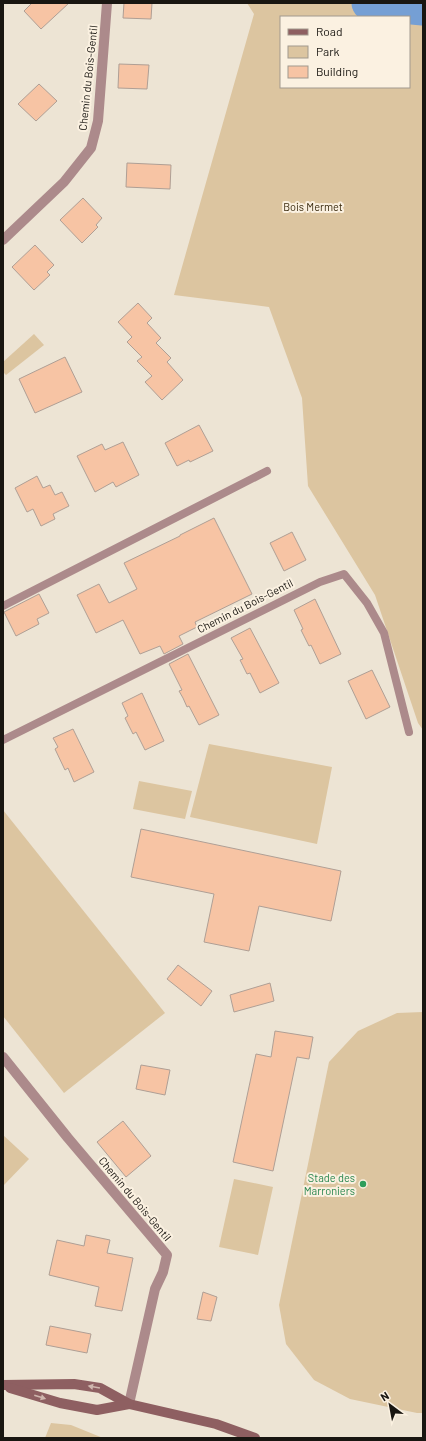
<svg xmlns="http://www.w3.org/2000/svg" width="426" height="1441" font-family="Barlow,sans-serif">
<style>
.green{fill:#dcc5a0;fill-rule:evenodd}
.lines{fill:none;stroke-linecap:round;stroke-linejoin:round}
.river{stroke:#759fd4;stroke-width:35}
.building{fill:#f7c4a4;stroke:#af9f95}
.service{stroke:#ac8a8b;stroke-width:8}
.minor{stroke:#ac8a8b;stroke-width:10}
.secondary{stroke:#8e5f61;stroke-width:10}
.oneway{fill:#cfb7ae}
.leisure-dot{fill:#2e9e5b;stroke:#fbf1e1;stroke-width:1.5}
.labels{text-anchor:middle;stroke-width:4;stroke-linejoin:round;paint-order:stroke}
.street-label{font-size:11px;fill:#191611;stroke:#fbf1e1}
.park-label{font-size:11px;fill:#38280c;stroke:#fbf1e1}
.leisure-label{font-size:11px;fill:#27864d;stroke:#fbf1e1;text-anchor:end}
</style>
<rect width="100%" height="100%" fill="#ede4d4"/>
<g class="green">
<path d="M247 3H423V730L418 723 375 595 308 486 302 398 269 307 174 295 254 14ZM281 17H409V87H281Z"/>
<polygon points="34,334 44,345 6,375 3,372 3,362"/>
<polygon points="209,744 332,767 317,844 190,817"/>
<polygon points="139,781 192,791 185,819 133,809"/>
<polygon points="3,810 165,1013 64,1093 3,1016"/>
<polygon points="423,1012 423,1413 417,1413 350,1399 314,1380 286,1344 279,1305 329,1062 358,1031 397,1013"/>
<polygon points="3,1135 29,1159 3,1186"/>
<polygon points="234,1179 273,1187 258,1255 219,1247"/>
<polygon points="51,1423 71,1425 103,1438 45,1438"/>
</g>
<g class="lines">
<polyline class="river" points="369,3 423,8"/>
</g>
<g class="building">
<polygon points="32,3 69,3 41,29 24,11"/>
<polygon points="124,3 152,3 151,19 123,18"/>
<polygon points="119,64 149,65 147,89 118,88"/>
<polygon points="39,84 57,101 36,121 18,104"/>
<polygon points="127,163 171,165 170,189 126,187"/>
<polygon points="83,198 102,218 96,225 98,227 82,243 60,220"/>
<polygon points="35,245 54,265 47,272 50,275 34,290 12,267"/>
<polygon points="138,303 152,318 147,323 161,338 156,343 171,358 167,362 183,380 162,400 145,382 152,376 137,361 142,357 127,342 132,337 118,322"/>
<polygon points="65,357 82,392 35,413 19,379"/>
<polygon points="199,425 213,451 190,462 189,460 177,466 165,443"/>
<polygon points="123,442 139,475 116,487 113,482 95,492 77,456 102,444 105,450"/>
<polygon points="37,476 43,488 50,485 55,495 62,492 69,506 53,514 55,519 41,526 33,509 27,512 15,488"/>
<polygon points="214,518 252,594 195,622 197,627 179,636 183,644 164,654 160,646 140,654 123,620 96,633 77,595 99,584 109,603 137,589 124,563 180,536 180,535"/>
<polygon points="292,532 306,560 284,571 270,543"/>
<polygon points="39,594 49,613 37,619 39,624 16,636 4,612"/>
<polygon points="315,599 341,654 320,664 311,645 309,646 301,630 303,629 294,610"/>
<polygon points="250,628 279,683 260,693 250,673 247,674 240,660 243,659 231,638"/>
<polygon points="188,654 219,715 199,725 189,706 187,707 183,698 179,691 182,690 169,664"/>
<polygon points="372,670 390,707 366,719 348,681"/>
<polygon points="142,693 164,741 145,750 136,732 133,734 125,718 128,716 122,703"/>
<polygon points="73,729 94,772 74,782 68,768 65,770 55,749 58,747 53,738"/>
<polygon points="141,829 341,871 331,921 259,906 249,951 204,942 214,894 131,877"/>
<polygon points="178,965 212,991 201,1006 167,979"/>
<polygon points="270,983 274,1001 234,1012 230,995"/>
<polygon points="275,1031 313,1037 309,1059 297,1057 273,1171 233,1162 256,1054 271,1057"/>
<polygon points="141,1065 170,1070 165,1095 136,1089"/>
<polygon points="123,1121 151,1156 126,1177 97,1142"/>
<polygon points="86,1235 110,1240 107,1253 133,1258 122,1311 95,1306 99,1287 49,1275 57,1240 84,1246"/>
<polygon points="203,1292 217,1297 211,1321 197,1319"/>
<polygon points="50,1326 91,1334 87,1353 46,1345"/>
</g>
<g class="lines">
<g class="service">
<polyline points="3,606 267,471"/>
<polyline points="3,740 320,582 344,574 367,603 384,633 409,732"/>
</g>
<g class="minor">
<polyline points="3,240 64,182 91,148 98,121 107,3"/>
<polyline points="3,1057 68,1138 167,1255 163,1272 155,1289 129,1404"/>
</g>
<g class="secondary">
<polyline points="3,1385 74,1384 100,1388 129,1404 216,1424 255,1438"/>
<polyline points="10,1388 60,1403 97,1410 129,1404"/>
</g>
</g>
<defs><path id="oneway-solid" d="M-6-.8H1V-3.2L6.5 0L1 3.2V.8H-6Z"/></defs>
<g class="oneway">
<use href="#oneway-solid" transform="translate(94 1387) rotate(-170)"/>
<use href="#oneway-solid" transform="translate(40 1397) rotate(17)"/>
</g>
<circle class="leisure-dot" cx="363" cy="1184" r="4"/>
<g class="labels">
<g class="street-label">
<text transform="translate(88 78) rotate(-84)" y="4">Chemin du Bois-Gentil</text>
<text transform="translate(245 606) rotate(-27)" y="4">Chemin du Bois-Gentil</text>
<text transform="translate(135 1199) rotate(50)" y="4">Chemin du Bois-Gentil</text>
</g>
<g class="park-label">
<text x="313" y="211">Bois Mermet</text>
</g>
<g class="leisure-label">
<text x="355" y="1182">Stade des<tspan x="355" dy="13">Marroniers</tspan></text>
</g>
</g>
<rect width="426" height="1441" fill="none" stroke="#191611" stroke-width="8"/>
<rect x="280" y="16" width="130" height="72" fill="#fbf1e1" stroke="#a1998e"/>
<rect x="288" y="29" width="20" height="6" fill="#8e5f61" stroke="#a1998e"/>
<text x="316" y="36" font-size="12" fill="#191611">Road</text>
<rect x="288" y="46" width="20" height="12" fill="#dcc5a0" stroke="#a1998e"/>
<text x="316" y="56" font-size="12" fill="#191611">Park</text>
<rect x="288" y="66" width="20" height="12" fill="#f7c4a4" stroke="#a1998e"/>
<text x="316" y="76" font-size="12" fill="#191611">Building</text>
<g transform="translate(390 1405) rotate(328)" stroke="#fbf1e1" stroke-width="3" paint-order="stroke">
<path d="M0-3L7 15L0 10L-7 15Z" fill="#191611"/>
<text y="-6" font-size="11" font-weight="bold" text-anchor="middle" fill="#191611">N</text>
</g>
</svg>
